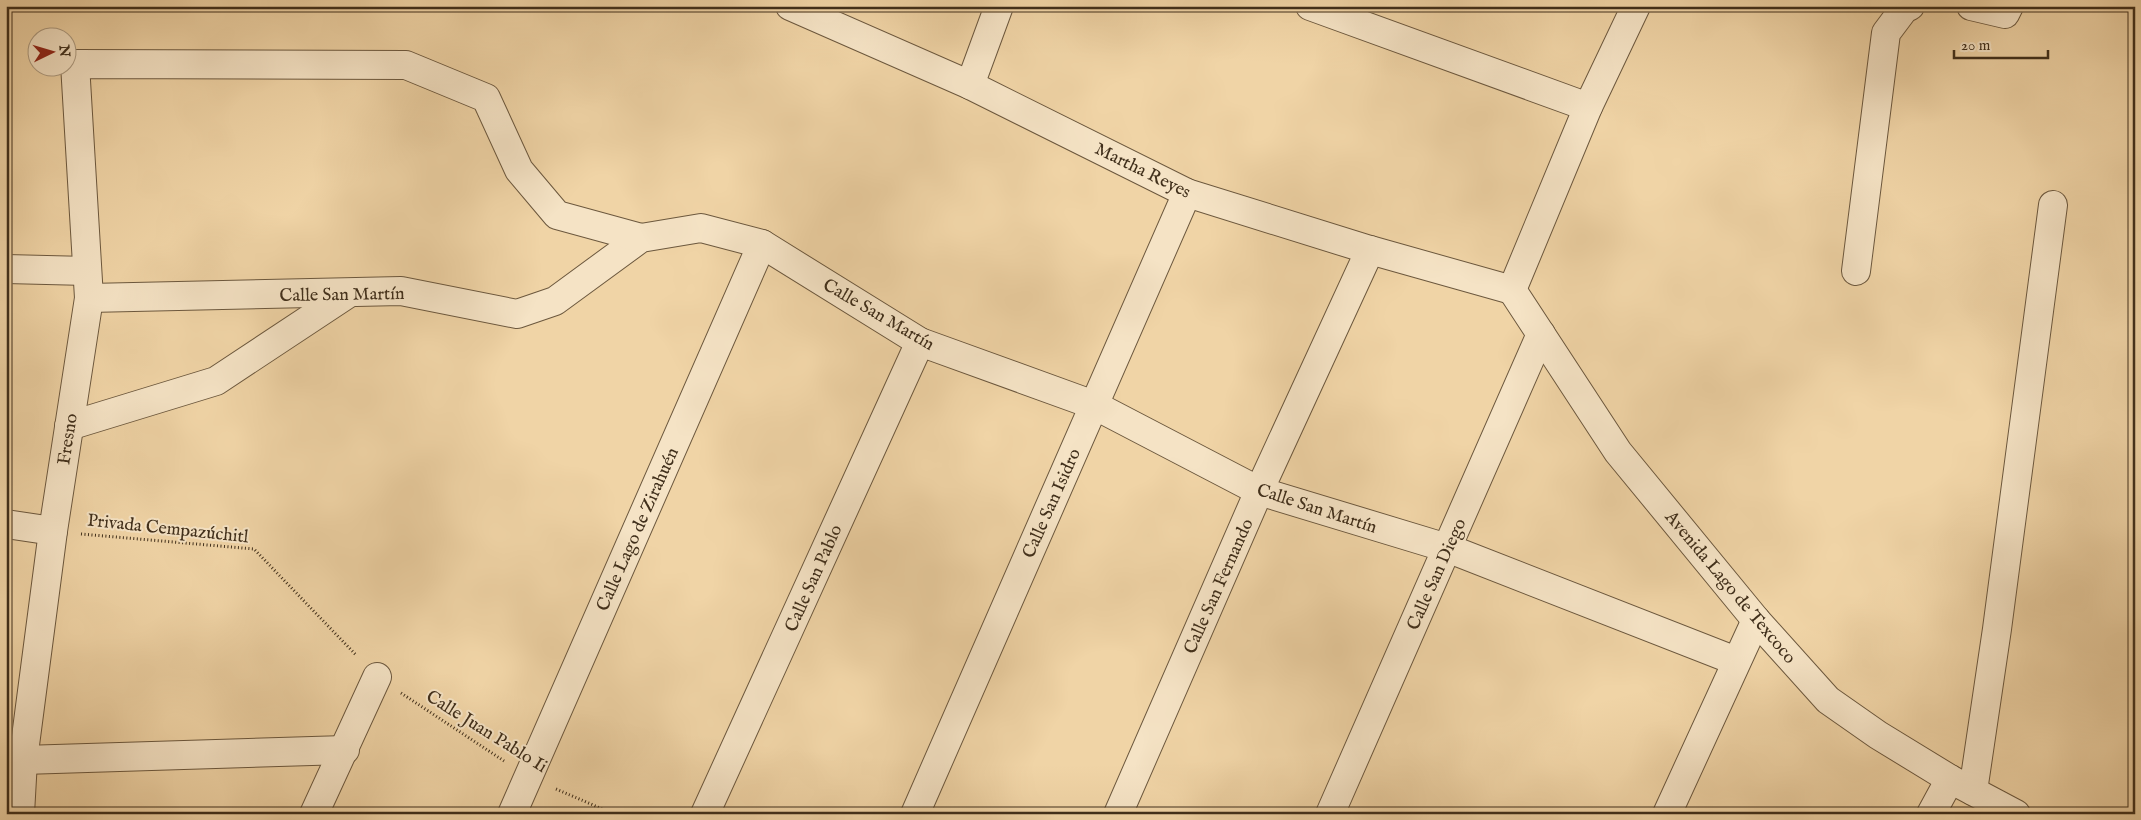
<svg xmlns="http://www.w3.org/2000/svg" width="2141" height="820" font-family="'IM FELL English',serif">
<style>
.lines{fill:none;stroke-linecap:round;stroke-linejoin:round}
.minor-casing{stroke:#6c583e;stroke-width:30}
.path{stroke:#402f1b;stroke-width:3;stroke-dasharray:1 2.5;stroke-linecap:butt}
.minor{stroke:#f5e3c5;stroke-width:28}
.labels{text-anchor:middle;stroke-width:4;stroke-linejoin:round;paint-order:stroke}
.street-label{font-size:18px;fill:#402f1b;stroke:#f5e3c5}
</style>
<rect width="100%" height="100%" fill="#f0d4a6"/>
<filter id="stains"><feTurbulence type="fractalNoise" baseFrequency=".004" numOctaves="4"/><feColorMatrix values="0 0 0 0 .2 0 0 0 0 .09 0 0 0 0 .02 0 0 0 .5 -.17"/></filter>
<radialGradient id="worn" r=".72"><stop offset=".6" stop-color="#630" stop-opacity="0"/><stop offset="1" stop-color="#630" stop-opacity=".3"/></radialGradient>
<g class="lines">
<g class="minor-casing">
<g id="minor">
<polyline points="790,6 970,85 1187,193 1370,250 1512,290"/>
<polyline points="1310,6 1588,107"/>
<polyline points="1971,6 2005,14 2009,6"/>
<polyline points="970,85 999,6"/>
<polyline points="6,269 87,271"/>
<polyline points="1856,271 1886,33 1904,9 1910,6"/>
<polyline points="1512,290 1618,452 1756,620 1828,700 1878,735 1950,779 2016,814"/>
<polyline points="1512,290 1588,107 1636,6"/>
<polyline points="89,298 401,291 517,314 555,301 641,238 701,228 762,244 920,342 1094,405 1259,491 1447,548 1736,661"/>
<polyline points="69,426 216,381 349,293"/>
<polyline points="6,524 53,531"/>
<polyline points="23,760 345,750"/>
<polyline points="1973,791 1997,629 2053,205"/>
<polyline points="20,814 23,760 53,531 89,298 75,64 406,65 486,98 519,170 557,215 641,238"/>
<polyline points="314,814 377,677"/>
<polyline points="512,814 762,244"/>
<polyline points="705,814 920,342"/>
<polyline points="915,814 1187,193"/>
<polyline points="1118,814 1259,491 1370,250"/>
<polyline points="1330,814 1541,334"/>
<polyline points="1667,814 1756,620"/>
<polyline points="1931,814 1950,779"/>
</g>
</g>
<g class="path">
<polyline points="81,534 254,549 356,655"/>
<polyline points="401,693 504,761"/>
<polyline points="556,789 614,814"/>
</g>
<use href="#minor" class="minor"/>
</g>
<g class="labels">
<g class="street-label">
<text transform="translate(1143 170) rotate(26)" y="6">Martha Reyes</text>
<text transform="translate(342 294) rotate(-1)" y="6">Calle San Martín</text>
<text transform="translate(879 314) rotate(30)" y="6">Calle San Martín</text>
<text transform="translate(67 439) rotate(-81)" y="6">Fresno</text>
<text transform="translate(1051 503) rotate(-66)" y="6">Calle San Isidro</text>
<text transform="translate(1317 508) rotate(18)" y="6">Calle San Martín</text>
<text transform="translate(168 528) rotate(6)" y="6">Privada Cempazúchitl</text>
<text transform="translate(637 529) rotate(-66)" y="6">Calle Lago de Zirahuén</text>
<text transform="translate(1436 574) rotate(-66)" y="6">Calle San Diego</text>
<text transform="translate(813 578) rotate(-66)" y="6">Calle San Pablo</text>
<text transform="translate(1218 586) rotate(-66)" y="6">Calle San Fernando</text>
<text transform="translate(1731 587) rotate(50)" y="6">Avenida Lago de Texcoco</text>
<text transform="translate(487 731) rotate(32)" y="6">Calle Juan Pablo Ii</text>
</g>
</g>
<rect width="2141" height="820" fill="none" stroke="#f0d4a6" stroke-width="25"/>
<rect x="8" y="8" width="2126" height="805" fill="none" stroke="#402f1b" stroke-width="2.5"/>
<rect x="12" y="12" width="2116" height="795" fill="none" stroke="#402f1b"/>
<g transform="translate(52 52) rotate(85)"><circle r="24" fill="#f5e3c5" stroke="#ad9b81"/>
<path d="M0-4L9 19L0 12L-9 19Z" fill="#8f2418"/>
<text y="-8" font-size="14" font-weight="bold" text-anchor="middle" fill="#402f1b">N</text>
</g>
<path d="M1954 50v8h94v-8" fill="none" stroke="#402f1b" stroke-width="2.5"/>
<text x="1961" y="50" font-size="15" fill="#402f1b" stroke="#f5e3c5" stroke-width="4" paint-order="stroke">20 m</text>
<rect width="100%" height="100%" filter="url(#stains)"/>
<rect width="100%" height="100%" fill="url(#worn)"/>
</svg>
